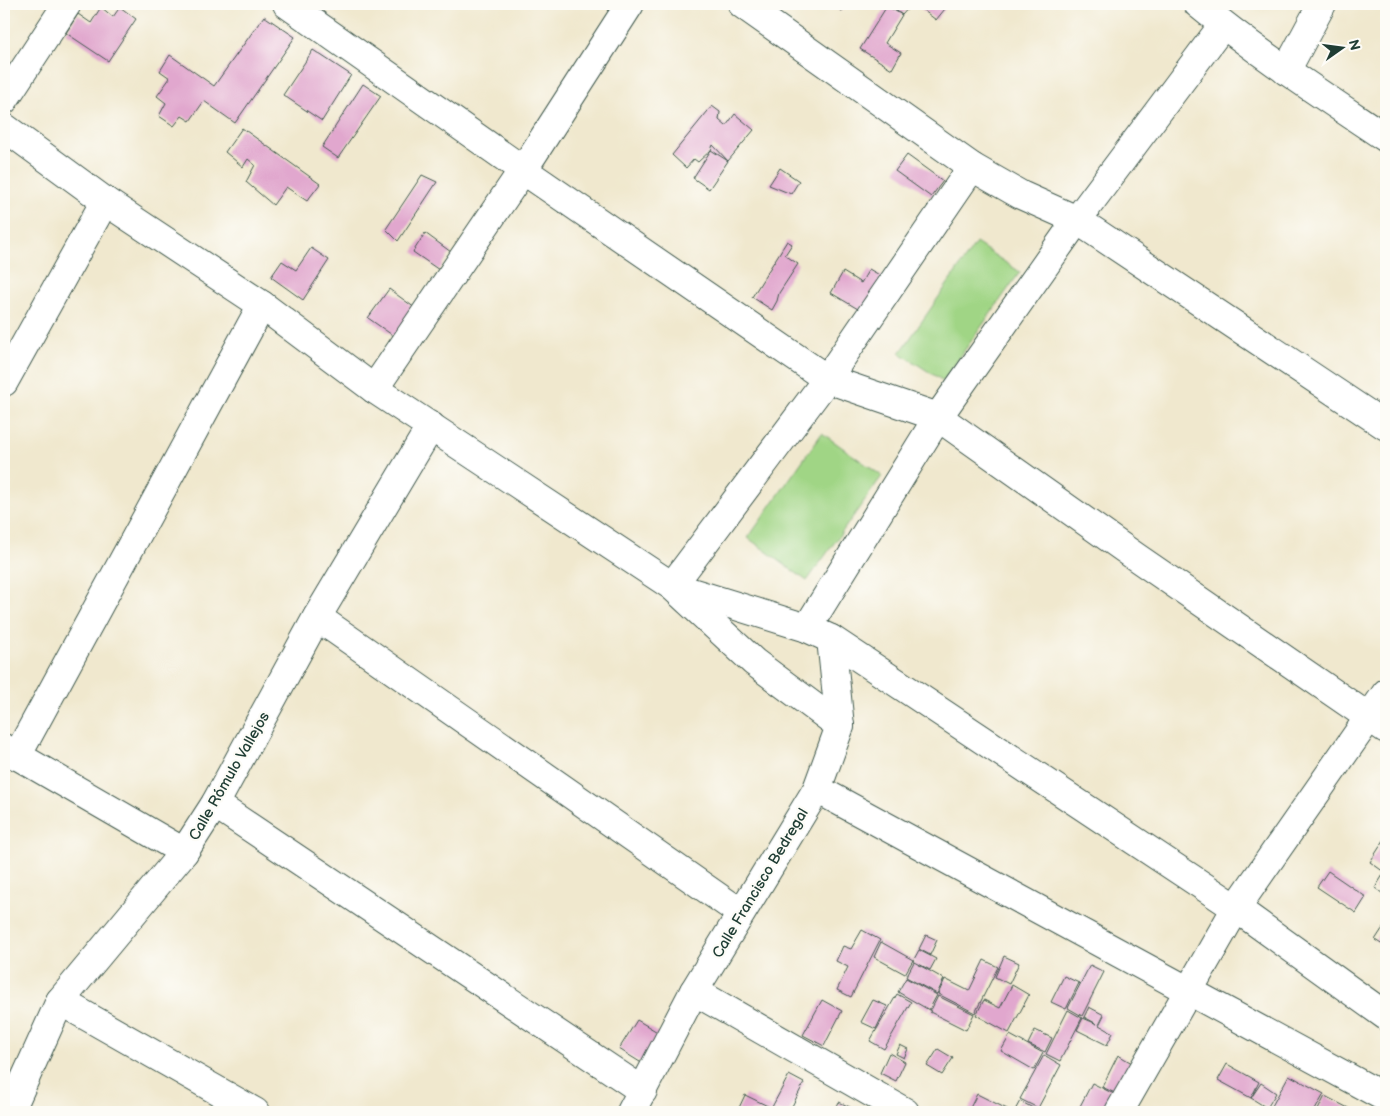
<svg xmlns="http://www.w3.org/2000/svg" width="1390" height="1116" font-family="'Balsamiq Sans',sans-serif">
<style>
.green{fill:#a0d585;stroke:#60895c}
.building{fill:#e1a7ce}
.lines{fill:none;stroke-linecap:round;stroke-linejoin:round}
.street-casing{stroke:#3e574b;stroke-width:30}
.street{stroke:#fff;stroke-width:28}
.labels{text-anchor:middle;stroke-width:4.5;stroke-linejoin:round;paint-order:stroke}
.street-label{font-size:15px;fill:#1f3d34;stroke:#fdfcf7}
</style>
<rect width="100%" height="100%" fill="#fdfcf7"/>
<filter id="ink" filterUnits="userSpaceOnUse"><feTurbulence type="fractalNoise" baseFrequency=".02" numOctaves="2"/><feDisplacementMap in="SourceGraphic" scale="10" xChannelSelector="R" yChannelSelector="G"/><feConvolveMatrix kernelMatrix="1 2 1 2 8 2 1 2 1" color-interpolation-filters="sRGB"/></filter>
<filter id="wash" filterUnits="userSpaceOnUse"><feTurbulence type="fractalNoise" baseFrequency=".0096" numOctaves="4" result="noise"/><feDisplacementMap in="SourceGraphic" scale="20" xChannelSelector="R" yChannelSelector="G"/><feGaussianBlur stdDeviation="1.12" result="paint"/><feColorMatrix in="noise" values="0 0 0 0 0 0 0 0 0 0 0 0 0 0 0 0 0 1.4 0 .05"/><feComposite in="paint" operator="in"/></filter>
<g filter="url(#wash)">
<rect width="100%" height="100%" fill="#f0e8ce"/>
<g class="green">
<polygon points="976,243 1020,272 943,381 900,353"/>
<polygon points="822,433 882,476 807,581 748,538"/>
</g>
<g id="blocks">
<g class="building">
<polygon points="834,4 847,4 842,11 832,6"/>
<polygon points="888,4 912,4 902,15"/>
<polygon points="915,4 949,4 936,20"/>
<polygon points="887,6 902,15 885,43 901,53 892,69 860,49"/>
<polygon points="101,7 113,17 120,7 136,19 108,61 66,33 78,14 91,23"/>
<polygon points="264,16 295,37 235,123 204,101 190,121 182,116 174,126 159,116 166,103 157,96 170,78 160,71 170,55 214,86"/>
<polygon points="313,50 351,75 322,121 283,95"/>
<polygon points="363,84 381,96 338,158 322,147"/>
<polygon points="712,106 720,112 719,120 726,126 735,114 754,130 728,161 713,145 711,150 698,162 694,159 686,168 672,155"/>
<polygon points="242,128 320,184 307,201 286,187 273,205 246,182 255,165 248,159 243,167 225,152"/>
<polygon points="711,150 728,161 709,189 693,178"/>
<polygon points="907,155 943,181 931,197 895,171"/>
<polygon points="780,168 799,181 791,194 769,185"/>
<polygon points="422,175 437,182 398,241 386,229"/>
<polygon points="425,233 451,252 439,270 413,252"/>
<polygon points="787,241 792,244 785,255 798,264 779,293 777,301 772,310 752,297"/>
<polygon points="311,248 329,260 303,300 271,277 282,261 296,270"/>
<polygon points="869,269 883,277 863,312 831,293 843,272 861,283"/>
<polygon points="389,289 415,308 395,337 368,318"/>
<polygon points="1386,837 1386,868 1384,872 1370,862"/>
<polygon points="1386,870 1386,896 1375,888"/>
<polygon points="1328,871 1366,897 1356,913 1317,887"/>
<polygon points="1386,923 1386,947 1375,940"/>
<polygon points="862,930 880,940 851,997 837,990 848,967 836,961 843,946 851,949"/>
<polygon points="926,935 937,940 930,955 919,949"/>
<polygon points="881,942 913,960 905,974 874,957"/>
<polygon points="919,950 936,959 930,970 913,961"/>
<polygon points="1004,956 1019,963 1009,984 995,977"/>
<polygon points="984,960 998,967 975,1013 938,994 945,979 969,991"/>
<polygon points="914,962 944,979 937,994 906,977"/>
<polygon points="1090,965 1104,972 1082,1016 1068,1008"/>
<polygon points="1064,976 1079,983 1066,1009 1051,1002"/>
<polygon points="906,978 937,995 929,1010 898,992"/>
<polygon points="1012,985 1029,995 1009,1033 976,1015 984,1000 1000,1008"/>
<polygon points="897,994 911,1002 884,1049 870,1041"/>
<polygon points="938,996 974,1014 966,1030 930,1012"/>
<polygon points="822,1000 842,1011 824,1046 803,1035"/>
<polygon points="873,1000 887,1006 876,1029 861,1022"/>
<polygon points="1089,1007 1104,1015 1099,1025 1113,1033 1107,1045 1077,1030 1083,1018 1097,1024 1084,1017"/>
<polygon points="1068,1010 1082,1018 1060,1061 1046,1054"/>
<polygon points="637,1020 666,1037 648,1067 619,1049"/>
<polygon points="1035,1030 1052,1038 1045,1052 1028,1044"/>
<polygon points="1010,1035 1043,1053 1034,1070 1001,1051"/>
<polygon points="900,1045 908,1049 904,1058 896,1054"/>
<polygon points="938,1049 953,1058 942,1075 927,1066"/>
<polygon points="889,1053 905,1062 896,1081 880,1073"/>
<polygon points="1044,1055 1061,1065 1038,1108 1020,1099"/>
<polygon points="1118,1055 1132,1063 1117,1094 1102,1087"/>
<polygon points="1227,1064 1259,1082 1251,1098 1218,1080"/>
<polygon points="789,1075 804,1083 789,1112 782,1112 772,1107"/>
<polygon points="1289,1075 1324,1094 1314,1112 1283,1112 1272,1106"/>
<polygon points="1092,1083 1118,1096 1109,1112 1077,1112"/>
<polygon points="1261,1083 1276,1093 1267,1108 1251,1098"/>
<polygon points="977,1094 1013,1112 968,1112"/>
<polygon points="745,1095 780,1112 737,1112"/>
<polygon points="1325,1096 1352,1110 1351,1112 1317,1112"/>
<polygon points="1020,1101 1040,1112 1014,1112"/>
<polygon points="839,1102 854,1109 852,1112 834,1112"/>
</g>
</g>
</g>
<g filter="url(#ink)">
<use href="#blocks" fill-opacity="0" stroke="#3e574b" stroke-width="1"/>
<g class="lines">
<g class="street-casing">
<g id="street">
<polyline points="287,4 523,170 827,379 938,417 1136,557 1386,729"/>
<polyline points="742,4 972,167 1021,195 1077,220 1386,426"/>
<path d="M1198 4C1257 53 1322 95 1386 138"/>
<polyline points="1286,71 1322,4"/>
<polyline points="4,100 67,4"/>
<polyline points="4,127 105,201 262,305 374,389 672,586 807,628 831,639 1236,908 1386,1016"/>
<polyline points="4,382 105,201"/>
<polyline points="374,389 523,170 630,4"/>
<polyline points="317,617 741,913"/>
<polyline points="807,628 938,417 1077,220 1223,25"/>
<polyline points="840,726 754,662 672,586 827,379 972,167"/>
<polyline points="4,748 184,852"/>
<polyline points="17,756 262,305"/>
<polyline points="817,789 1386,1098"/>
<polyline points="215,804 643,1091"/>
<polyline points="694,991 905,1112"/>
<polyline points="60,1001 255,1112"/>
<polyline points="10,1112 60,1001 184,852 215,804 317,617 431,426"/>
<polyline points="631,1112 694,991 817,789 840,726 831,639"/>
<polyline points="1119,1112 1236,908 1386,693"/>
</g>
</g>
<use href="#street" class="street"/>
</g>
</g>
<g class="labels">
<g class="street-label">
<text transform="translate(229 776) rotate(-60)" y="5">Calle Rómulo Vallejos</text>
<text transform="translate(760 883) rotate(-59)" y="5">Calle Francisco Bedregal</text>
</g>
</g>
<rect width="1390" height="1116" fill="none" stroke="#fdfcf7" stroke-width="20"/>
<g transform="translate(1342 48) rotate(76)" stroke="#fdfcf7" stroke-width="4" paint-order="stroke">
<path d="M0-4L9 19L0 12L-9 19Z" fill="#1f3d34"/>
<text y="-8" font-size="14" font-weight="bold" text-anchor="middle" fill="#1f3d34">N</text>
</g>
</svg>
